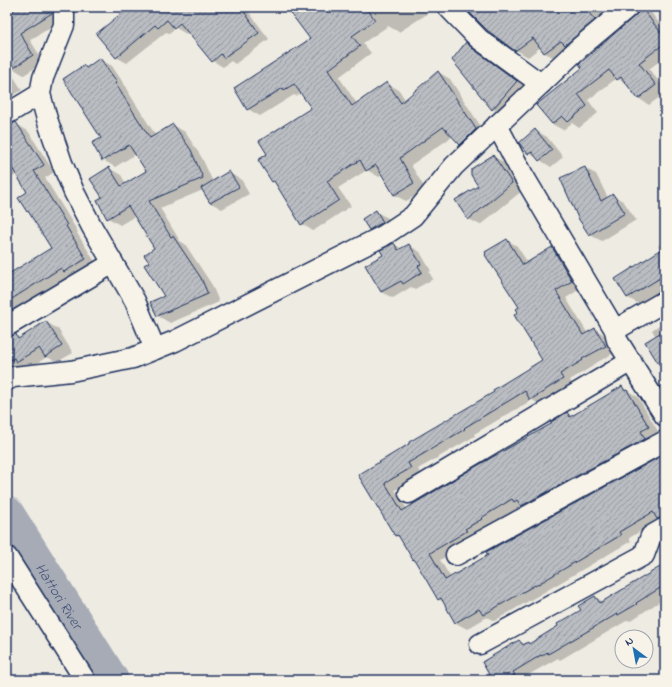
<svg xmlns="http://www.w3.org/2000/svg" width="672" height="687" font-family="'Indie Flower',sans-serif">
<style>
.shadow{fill:#0003}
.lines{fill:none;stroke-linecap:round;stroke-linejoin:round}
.river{stroke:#a6abb5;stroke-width:34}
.building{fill:url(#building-hatch);stroke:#1b2f5e}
.street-casing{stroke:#1b2f5e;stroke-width:23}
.street{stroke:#f7f3e8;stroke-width:20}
.labels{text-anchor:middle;stroke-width:3.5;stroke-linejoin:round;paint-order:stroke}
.water-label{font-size:15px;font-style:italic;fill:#455478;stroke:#f7f3e8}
</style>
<defs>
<pattern id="building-hatch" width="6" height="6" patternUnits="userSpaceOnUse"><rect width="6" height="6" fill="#babdc2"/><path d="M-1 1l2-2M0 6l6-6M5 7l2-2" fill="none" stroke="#969aa1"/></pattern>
</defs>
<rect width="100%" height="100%" fill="#eeebe2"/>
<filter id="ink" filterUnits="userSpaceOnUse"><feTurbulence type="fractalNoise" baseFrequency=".025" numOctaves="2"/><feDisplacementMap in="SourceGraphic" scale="8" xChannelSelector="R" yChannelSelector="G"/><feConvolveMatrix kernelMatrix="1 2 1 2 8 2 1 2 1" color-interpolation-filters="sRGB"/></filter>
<g filter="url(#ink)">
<g class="shadow">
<polygon points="20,7 48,7 59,22 30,40 44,62 24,75 12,68 7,59 7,12 9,14"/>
<polygon points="136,7 245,7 269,39 235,64 231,61 223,67 213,61 188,32 186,34 176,28 169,33 166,32 127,63 116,57"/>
<polygon points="287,7 422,7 427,14 399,32 388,26 363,43 371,53 339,77 357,104 387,83 399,90 406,101 438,72 450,79 487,136 472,151 460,144 453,136 411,165 426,190 406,201 394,195 382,175 379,177 367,170 338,188 351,206 313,231 302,224 277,183 273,181 269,155 312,109 302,93 296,96 294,95 260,116 248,109 235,88 311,40"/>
<polygon points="465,7 630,7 557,59 545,53 541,47 528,57 516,50"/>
<polygon points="640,7 643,7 650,11 665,31 665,57 649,69 665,89 665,93 649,105 638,98 629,86 617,78 588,100 598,113 579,128 572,123 563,130 552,124 537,105 584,68 636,16 640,11"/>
<polygon points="467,44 484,54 489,59 533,91 510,119 493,109"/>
<polygon points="100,59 112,66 128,90 127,90 156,136 173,125 185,132 202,158 213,182 229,173 241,179 249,194 222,209 211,203 203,190 160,208 180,241 185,244 212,285 219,302 170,323 158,316 151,302 165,296 150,262 156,248 135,216 120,225 108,218 103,198 109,168 121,175 126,184 148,171 136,154 115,167 103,160 102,138 84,66 87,68"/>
<polygon points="7,70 10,71 22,90 7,99"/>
<polygon points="16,124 28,131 54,172 45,178 78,232 77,233 97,265 76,278 71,275 17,309 16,308 7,314 7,275 11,272 12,273 52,248 31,213 28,212 20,198 29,193 17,174 7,181 7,130"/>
<polygon points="535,130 547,137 563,157 551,167 529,153"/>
<polygon points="493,156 505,163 523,190 480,225 469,219 479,186 470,171"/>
<polygon points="584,168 596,174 608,198 613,195 624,202 636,220 602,241 590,235 579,217"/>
<polygon points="376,212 388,218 394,229 381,236 370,230"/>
<polygon points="507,240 517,246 528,263 552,248 563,254 583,287 566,298 588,334 595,329 606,336 616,352 592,365 593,366 570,380 573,386 541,405 532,400 474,434 475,436 418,469 421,475 395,490 407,509 553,424 567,413 573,416 622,387 638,397 659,433 532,512 522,506 491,524 492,525 477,538 440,560 451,578 665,455 665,522 661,519 629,538 631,541 546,591 494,621 487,617 467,629 456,623 444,602 438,599 416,560 413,559 402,539 396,536 359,476 496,392 544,361 520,312 520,307"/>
<polygon points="665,241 665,288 639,304 628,298 616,279 661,251 658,246"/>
<polygon points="394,244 402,249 409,245 420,252 431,271 429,272 433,279 415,289 411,287 393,298 381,292 384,255"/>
<polygon points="665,321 665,380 659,371 663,369 656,337 652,330"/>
<polygon points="46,322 58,329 73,353 57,362 47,357 29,368 24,365 19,368 8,361 7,342 16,337 20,339"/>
<polygon points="665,565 665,598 630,621 628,620 560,660 558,658 523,678 524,680 493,680 519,641 525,644 528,643 530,644 582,611 595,597 604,602"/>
</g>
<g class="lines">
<path class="river" id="s1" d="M7 513 112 680"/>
</g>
<g class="building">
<polygon points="19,7 52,7 52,13 20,33 33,55 7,72 7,13 8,14"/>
<polygon points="129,7 241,7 259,33 223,58 221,54 212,62 180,23 174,28 167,20 158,28 155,25 116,58 96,34"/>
<polygon points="286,7 366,7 375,20 352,36 360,46 328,70 352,106 387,82 401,103 438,71 476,129 460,145 443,127 400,158 414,183 394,195 376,165 366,171 360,160 327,181 339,200 301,225 274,181 272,182 258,160 267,154 259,141 311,108 294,84 284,90 283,88 247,110 234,88 310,39"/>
<polygon points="464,7 584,7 595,20 565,45 561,41 544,53 533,38 515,51 487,30"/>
<polygon points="639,7 641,7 665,38 665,43 639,63 656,85 638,99 621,77 617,80 609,70 578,94 587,106 568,122 562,116 552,124 536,105 582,68 579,64 635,16 639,11"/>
<polygon points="466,42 472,48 517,81 492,110 452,60"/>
<polygon points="100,58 117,82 115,83 150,138 173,124 191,150 203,178 149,201 171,237 173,236 201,278 208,294 157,316 150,302 164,296 144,265 149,262 144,255 154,248 128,206 107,219 97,200 102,197 90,179 109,167 121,186 146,171 129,145 102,161 92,143 101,138 63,79 84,65 86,68"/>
<polygon points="16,122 44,165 34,171 67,225 66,226 86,259 64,272 61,268 7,302 7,275 51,248 28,211 27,212 18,198 27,192 7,160 7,125"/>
<polygon points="535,129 552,150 539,161 532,152 528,154 519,143"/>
<polygon points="493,155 512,183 468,220 455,200 478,186 471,175 471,169"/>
<polygon points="585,167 601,201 613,194 625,213 589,235 578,218 560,178"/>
<polygon points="229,171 239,187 210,203 201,188"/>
<polygon points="376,210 383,222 369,230 362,219"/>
<polygon points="507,239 523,265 552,247 572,281 556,291 583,335 595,328 606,346 582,359 583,360 560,374 563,379 545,390 545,391 530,400 525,391 464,428 465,429 408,463 411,468 385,483 402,511 475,467 551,424 551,422 567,412 570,417 622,386 625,391 627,390 649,427 641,431 645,439 521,506 517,500 514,502 512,499 481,518 482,519 465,529 467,531 430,553 445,580 488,555 486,552 665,454 665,517 657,519 653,512 619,532 621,535 535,586 535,585 483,615 479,609 455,623 441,598 438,600 414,559 413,560 398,535 395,536 358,475 409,444 409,442 494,392 493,390 542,360 514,315 518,312 516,309 519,307 485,255 486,254 485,252"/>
<polygon points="394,243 398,250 409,244 421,264 418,266 422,272 403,284 401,281 381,292 365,265 383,255 380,250"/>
<polygon points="665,247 665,275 627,298 615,279"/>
<polygon points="46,321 62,346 45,357 39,348 16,362 14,358 7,362 7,337 16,334 18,339"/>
<polygon points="665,330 665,374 645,342"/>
<polygon points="665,564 665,585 636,603 637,604 618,615 617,614 548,654 547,652 542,656 541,655 513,672 515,675 506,680 492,680 482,662 519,640 523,645 528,642 529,644 558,626 557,624 581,610 578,606 595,596 600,603"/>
</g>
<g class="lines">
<g class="street-casing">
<g id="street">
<polyline points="63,7 64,10 64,25 43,78 40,94 47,119 62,163 74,192 92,227 135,301 155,349"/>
<polyline points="448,7 479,39 541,84"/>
<polyline points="7,114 40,94"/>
<polyline points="497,125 523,175 615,330 617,340 665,416"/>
<polyline points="7,326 113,263"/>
<polyline points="615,330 665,301"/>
<polyline points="7,380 13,377 71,371 133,358 175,341 383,236 413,216 454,166 579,48 628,7"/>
<polyline points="409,493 631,361"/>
<polyline points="456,555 665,441"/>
<polyline points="7,557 85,680"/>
<polyline points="480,644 644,555 651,536 665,528"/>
</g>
</g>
<use href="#street" class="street"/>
</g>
</g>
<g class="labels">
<g class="water-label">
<text dy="5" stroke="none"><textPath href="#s1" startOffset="98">Hattori River</textPath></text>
</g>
</g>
<rect width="672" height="687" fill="none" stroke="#f7f3e8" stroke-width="24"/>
<rect x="12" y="12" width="648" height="663" fill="none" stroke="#1b2f5e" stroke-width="1.5" filter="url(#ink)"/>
<g transform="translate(634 649) rotate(328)"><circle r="19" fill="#f7f3e8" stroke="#9fa5b1"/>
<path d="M0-3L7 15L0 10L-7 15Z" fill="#1f6fb2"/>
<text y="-6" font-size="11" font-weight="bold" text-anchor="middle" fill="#1b2f5e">N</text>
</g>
</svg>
